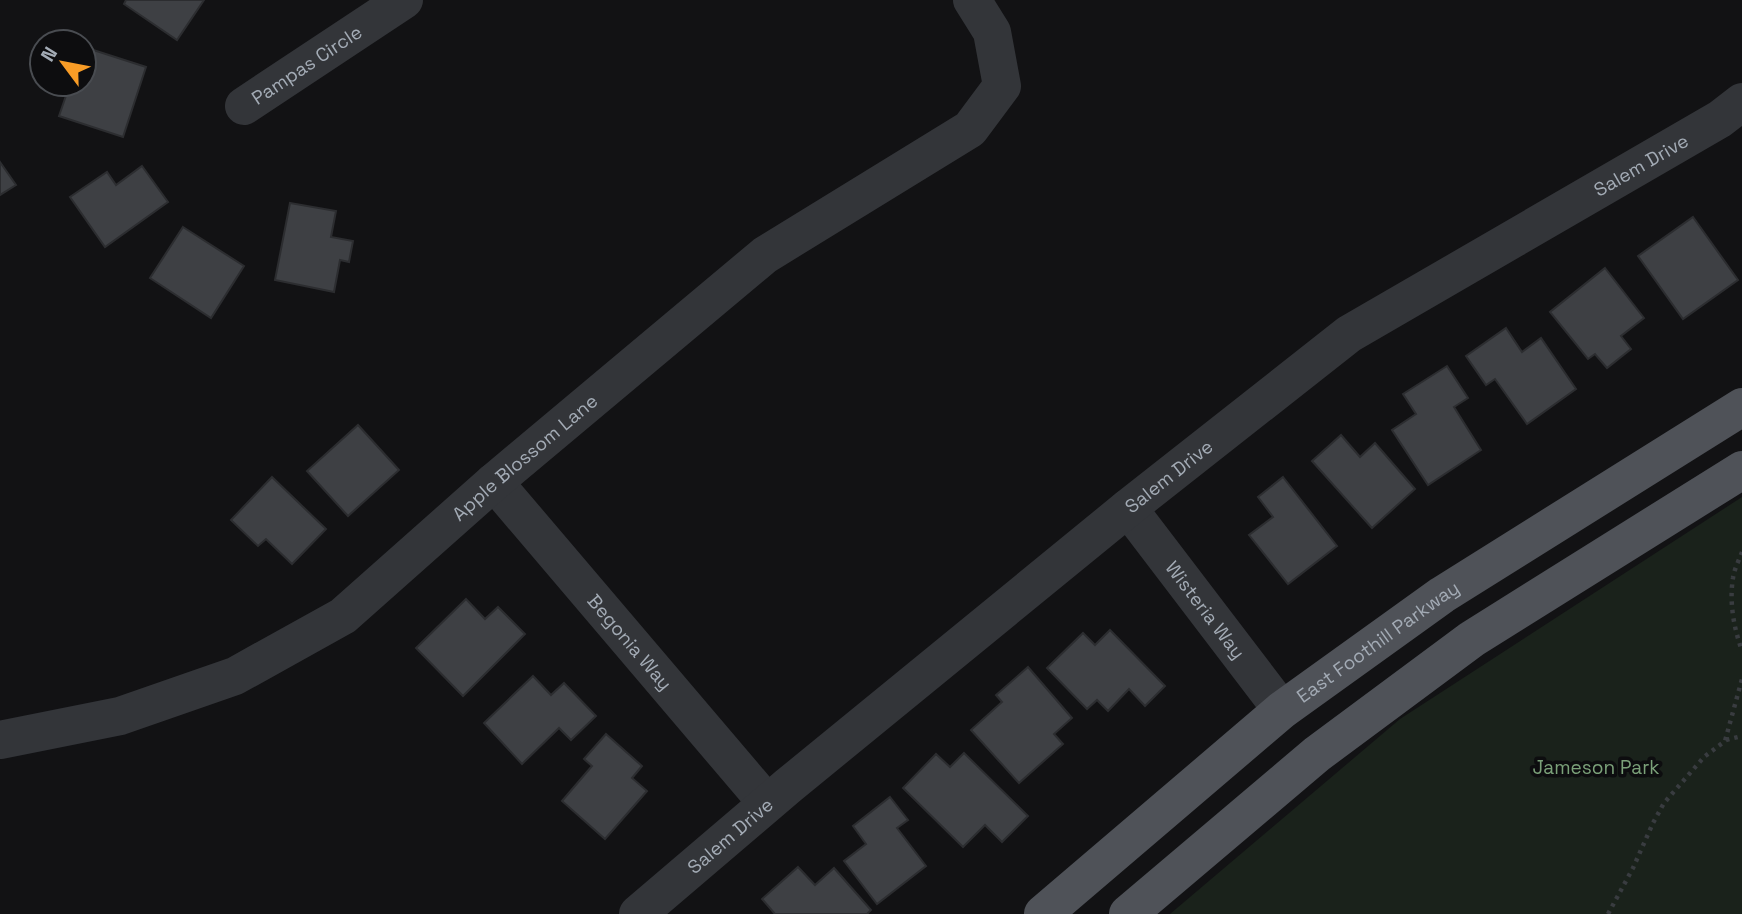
<svg xmlns="http://www.w3.org/2000/svg" width="1742" height="914" font-family="'Space Grotesk',sans-serif">
<style>
.green{fill:#1a221b}
.building{fill:#3e4044;stroke:#2c2d30;stroke-width:2}
.lines{fill:none;stroke-linecap:round;stroke-linejoin:round}
.path{stroke:#393c40;stroke-width:4.5;stroke-dasharray:3.5 5;stroke-linecap:butt}
.minor{stroke:#333539;stroke-width:38}
.major{stroke:#4f5258;stroke-width:38}
.labels{text-anchor:middle;stroke-width:7;stroke-linejoin:round;paint-order:stroke}
.street-label{font-size:19px;fill:#a3abb5;stroke:#0d0d0f}
.park-label{font-size:19px;fill:#7ba179;stroke:#0d0d0f}
</style>
<rect width="100%" height="100%" fill="#121214"/>
<polygon class="green" points="1742,497 1742,914 1170,914 1400,719"/>
<g class="building">
<polygon points="126,0 204,0 177,40 124,4"/>
<polygon points="84,47 146,67 123,137 59,116 70,84 84,84"/>
<polygon points="0,162 16,185 0,195"/>
<polygon points="142,166 168,202 105,247 70,197 107,172 116,185"/>
<polygon points="290,203 336,211 331,237 353,241 349,262 340,260 334,292 275,280"/>
<polygon points="1693,217 1738,280 1683,319 1638,256"/>
<polygon points="183,227 244,266 211,318 150,278"/>
<polygon points="1605,268 1644,318 1621,336 1631,349 1607,368 1595,354 1588,359 1550,312"/>
<polygon points="1506,328 1522,352 1541,338 1576,389 1527,424 1495,379 1486,385 1466,356"/>
<polygon points="1447,366 1468,398 1454,407 1481,450 1428,485 1392,430 1416,414 1403,394"/>
<polygon points="358,425 399,470 348,516 307,471"/>
<polygon points="1341,435 1360,457 1375,443 1415,489 1372,528 1312,461"/>
<polygon points="272,477 326,529 292,564 266,539 258,546 231,520"/>
<polygon points="1283,477 1337,546 1288,584 1249,535 1273,517 1258,497"/>
<polygon points="466,599 485,619 498,607 525,634 463,696 416,648"/>
<polygon points="1110,630 1165,686 1145,706 1129,689 1108,711 1097,700 1087,709 1047,668 1083,633 1095,645"/>
<polygon points="1028,667 1072,718 1054,734 1063,744 1019,783 971,730 1002,702 996,695"/>
<polygon points="533,676 551,695 564,683 596,716 571,740 559,728 522,764 484,723"/>
<polygon points="606,734 642,766 632,778 647,791 605,839 562,801 592,766 584,759"/>
<polygon points="964,753 1028,816 1002,842 985,825 963,847 903,788 936,754 950,767"/>
<polygon points="890,797 908,820 897,828 926,866 877,904 844,861 866,844 853,826"/>
<polygon points="798,867 815,885 834,868 871,910 867,914 775,914 762,899"/>
</g>
<g class="lines">
<g class="path">
<path d="M1742 552C1739 560 1734 570 1733 578 1729 603 1734 628 1742 651"/>
<polyline points="1726,740 1742,736"/>
<polyline points="1608,914 1633,868 1653,823 1664,803 1704,757 1725,741 1742,679"/>
</g>
<g class="minor">
<path id="s1" d="M244 106 404 0"/>
<path id="s2" d="M494 482 767 803"/>
<path id="s3" d="M1128 508 1282 710"/>
<path id="s4" d="M0 740 120 716 235 676 343 616 494 482 765 255 970 129 1002 86 992 32 972 0"/>
<path id="s5" d="M638 914 788 786 1128 508 1349 334 1720 119 1742 102"/>
</g>
<g class="major">
<path id="s6" d="M1043 914 1282 710 1442 595 1742 407"/>
<polyline points="1128,914 1317,754 1472,639 1742,470"/>
</g>
</g>
<g class="labels">
<g class="street-label">
<text dy="7" stroke="none"><textPath href="#s1" startOffset="75">Pampas Circle</textPath></text>
<text dy="7" stroke="none"><textPath href="#s5" startOffset="1255">Salem Drive</textPath></text>
<text dy="7" stroke="none"><textPath href="#s4" startOffset="609">Apple Blossom Lane</textPath></text>
<text dy="7" stroke="none"><textPath href="#s5" startOffset="688">Salem Drive</textPath></text>
<text dy="7" stroke="none"><textPath href="#s3" startOffset="128">Wisteria Way</textPath></text>
<text dy="7" stroke="none"><textPath href="#s6" startOffset="432">East Foothill Parkway</textPath></text>
<text dy="7" stroke="none"><textPath href="#s2" startOffset="210">Begonia Way</textPath></text>
<text dy="7" stroke="none"><textPath href="#s5" startOffset="121">Salem Drive</textPath></text>
</g>
<g class="park-label">
<text x="1596" y="774">Jameson Park</text>
</g>
</g>
<g transform="translate(63 63) rotate(302)"><circle r="33" fill="#0d0d0f" stroke="#494c51" stroke-width="2"/>
<path d="M0-5L12 26L0 18L-12 26Z" fill="#f89c26"/>
<text y="-10" font-size="19" font-weight="bold" text-anchor="middle" fill="#a3abb5">N</text>
</g>
</svg>
